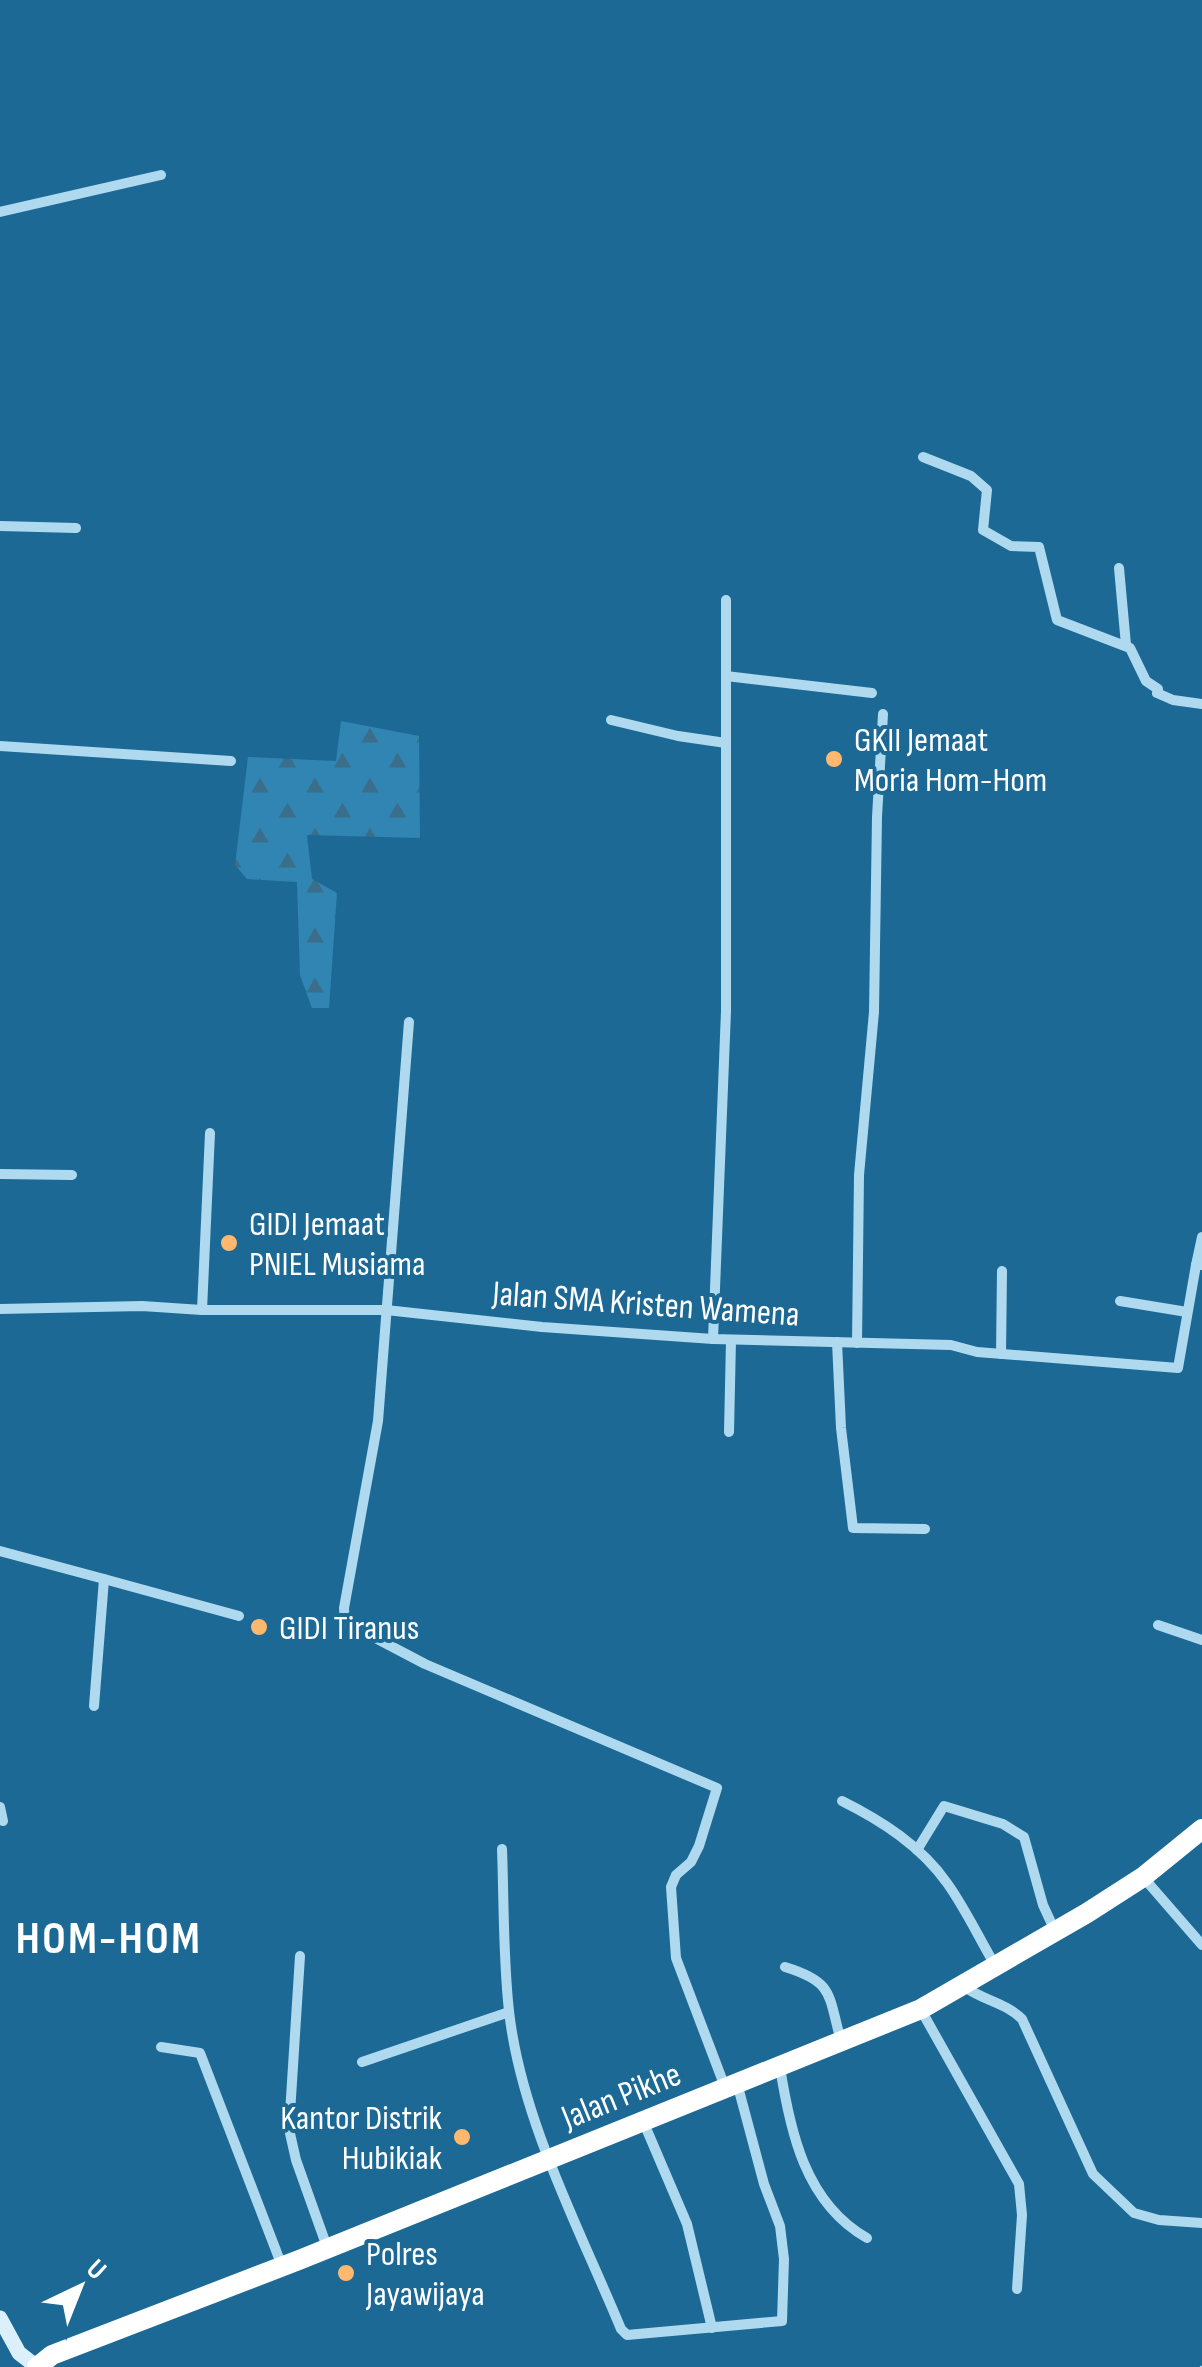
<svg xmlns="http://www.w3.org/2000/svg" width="1202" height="2367" font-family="'Sofia Sans Condensed',sans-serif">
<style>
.forest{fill:url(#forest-firs)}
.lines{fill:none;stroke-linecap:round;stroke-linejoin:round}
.stream{stroke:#a2d6f1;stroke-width:2.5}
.street{stroke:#afd9ef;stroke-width:10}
.secondary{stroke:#dcf0fb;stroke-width:15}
.highway{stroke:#fff;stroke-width:20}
.poi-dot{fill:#ffb86d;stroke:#1c6995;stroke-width:4}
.labels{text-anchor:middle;stroke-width:8;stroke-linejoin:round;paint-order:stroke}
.poi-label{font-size:35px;fill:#fff;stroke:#1c6995;text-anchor:start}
.street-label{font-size:35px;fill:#fff;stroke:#1c6995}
.district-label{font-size:45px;font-weight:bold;letter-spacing:2.5px;fill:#fff;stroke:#1c6995}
</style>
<defs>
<pattern id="forest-firs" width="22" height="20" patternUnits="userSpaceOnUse" patternTransform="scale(2.5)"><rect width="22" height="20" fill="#3085b3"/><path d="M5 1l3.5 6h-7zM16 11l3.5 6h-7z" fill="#3b6e8a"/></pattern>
</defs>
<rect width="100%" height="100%" fill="#1c6995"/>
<polygon class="forest" points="341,721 419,736 420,838 307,835 312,879 337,893 329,1008 312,1008 300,975 297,882 247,879 235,865 248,757 336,761"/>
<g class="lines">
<polyline class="stream" points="1201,2367 1202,2367"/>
<g class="street">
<polyline points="0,212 161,175"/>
<polyline points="923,457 971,476 987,490 983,530 1011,546 1039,547 1057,620 1130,648 1146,681 1158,689 1157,693 1173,700 1202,704"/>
<polyline points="0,526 76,528"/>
<polyline points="1119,568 1126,645"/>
<polyline points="726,676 872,693"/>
<polyline points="611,720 678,736 726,743"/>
<polyline points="0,746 231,761"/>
<polyline points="409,1022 378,1421 344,1608 345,1622 425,1664 717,1788 699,1846 691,1862 676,1875 671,1887 676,1958 725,2087"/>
<polyline points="0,1174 72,1175"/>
<polyline points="1196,1265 1202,1237"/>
<polyline points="1120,1301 1187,1312"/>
<polyline points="0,1309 142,1306 202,1310 386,1310 542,1327 713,1339 951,1345 977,1352 1178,1368 1196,1265 1202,1265"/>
<polyline points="202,1310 210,1133"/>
<polyline points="713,1339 726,1011 726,600"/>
<polyline points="837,1342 841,1428 853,1528 925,1529"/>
<polyline points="857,1343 859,1175 874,1012 877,817 883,714"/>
<polyline points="1001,1354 1002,1271"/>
<polyline points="729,1432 731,1340"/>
<polyline points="0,1551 104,1579 94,1706"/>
<polyline points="104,1579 239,1616"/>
<polyline points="1158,1625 1202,1640"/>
<path d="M842 1801C882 1821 921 1846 947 1883 965 1908 979 1938 995 1965"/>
<polyline points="0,1807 3,1821"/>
<path d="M502 1849C504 1902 503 1957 509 2011 521 2119 580 2230 621 2329L627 2335 782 2321 784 2259 780 2226 764 2184 737 2083"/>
<polyline points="917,1850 944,1806 1003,1824 1024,1837 1043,1905 1055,1931"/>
<polyline points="1143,1877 1202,1945"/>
<polyline points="300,1956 289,2129 296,2160 327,2247"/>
<path d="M785 1967C834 1982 828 1994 841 2041"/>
<path d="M962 1985C981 2000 1005 2002 1022 2019L1093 2174 1134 2213 1159 2220 1202 2223"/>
<polyline points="921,2010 1019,2184 1022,2215 1017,2289"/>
<polyline points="161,2047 200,2053 282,2266"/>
<polyline points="362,2062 509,2012"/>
<path d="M780 2067C790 2131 805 2203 867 2238"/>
<polyline points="643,2121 687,2224 712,2328"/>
</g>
<polyline class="secondary" points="0,2318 19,2353 37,2367"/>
<polyline class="highway" points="37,2367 52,2355 299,2260 921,2009 1087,1913 1143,1877 1202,1829"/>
</g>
<g class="poi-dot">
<circle cx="834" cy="759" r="10"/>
<circle cx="229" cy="1243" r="10"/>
<circle cx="259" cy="1627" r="10"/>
<circle cx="462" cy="2137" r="10"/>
<circle cx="346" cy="2273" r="10"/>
</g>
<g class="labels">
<g class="poi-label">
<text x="854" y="751">GKII Jemaat<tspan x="854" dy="40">Moria Hom-Hom</tspan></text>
<text x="249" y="1235">GIDI Jemaat<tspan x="249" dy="40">PNIEL Musiama</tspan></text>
<text x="279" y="1639">GIDI Tiranus</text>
<text x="442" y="2129" text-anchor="end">Kantor Distrik<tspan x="442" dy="40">Hubikiak</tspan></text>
<text x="366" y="2265">Polres<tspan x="366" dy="40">Jayawijaya</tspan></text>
</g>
<g class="street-label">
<text transform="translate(646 1303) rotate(4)" y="12">Jalan SMA Kristen Wamena</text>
<text transform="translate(621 2095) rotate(-22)" y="12">Jalan Pikhe</text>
</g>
<g class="district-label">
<text x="109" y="1953">HOM-HOM</text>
</g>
</g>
<g transform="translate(80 2287) rotate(43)" stroke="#1c6995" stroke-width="8" paint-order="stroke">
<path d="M0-8L18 38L0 25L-18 38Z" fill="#ffffff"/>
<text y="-15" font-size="28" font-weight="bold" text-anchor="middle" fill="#ffffff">U</text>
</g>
</svg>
